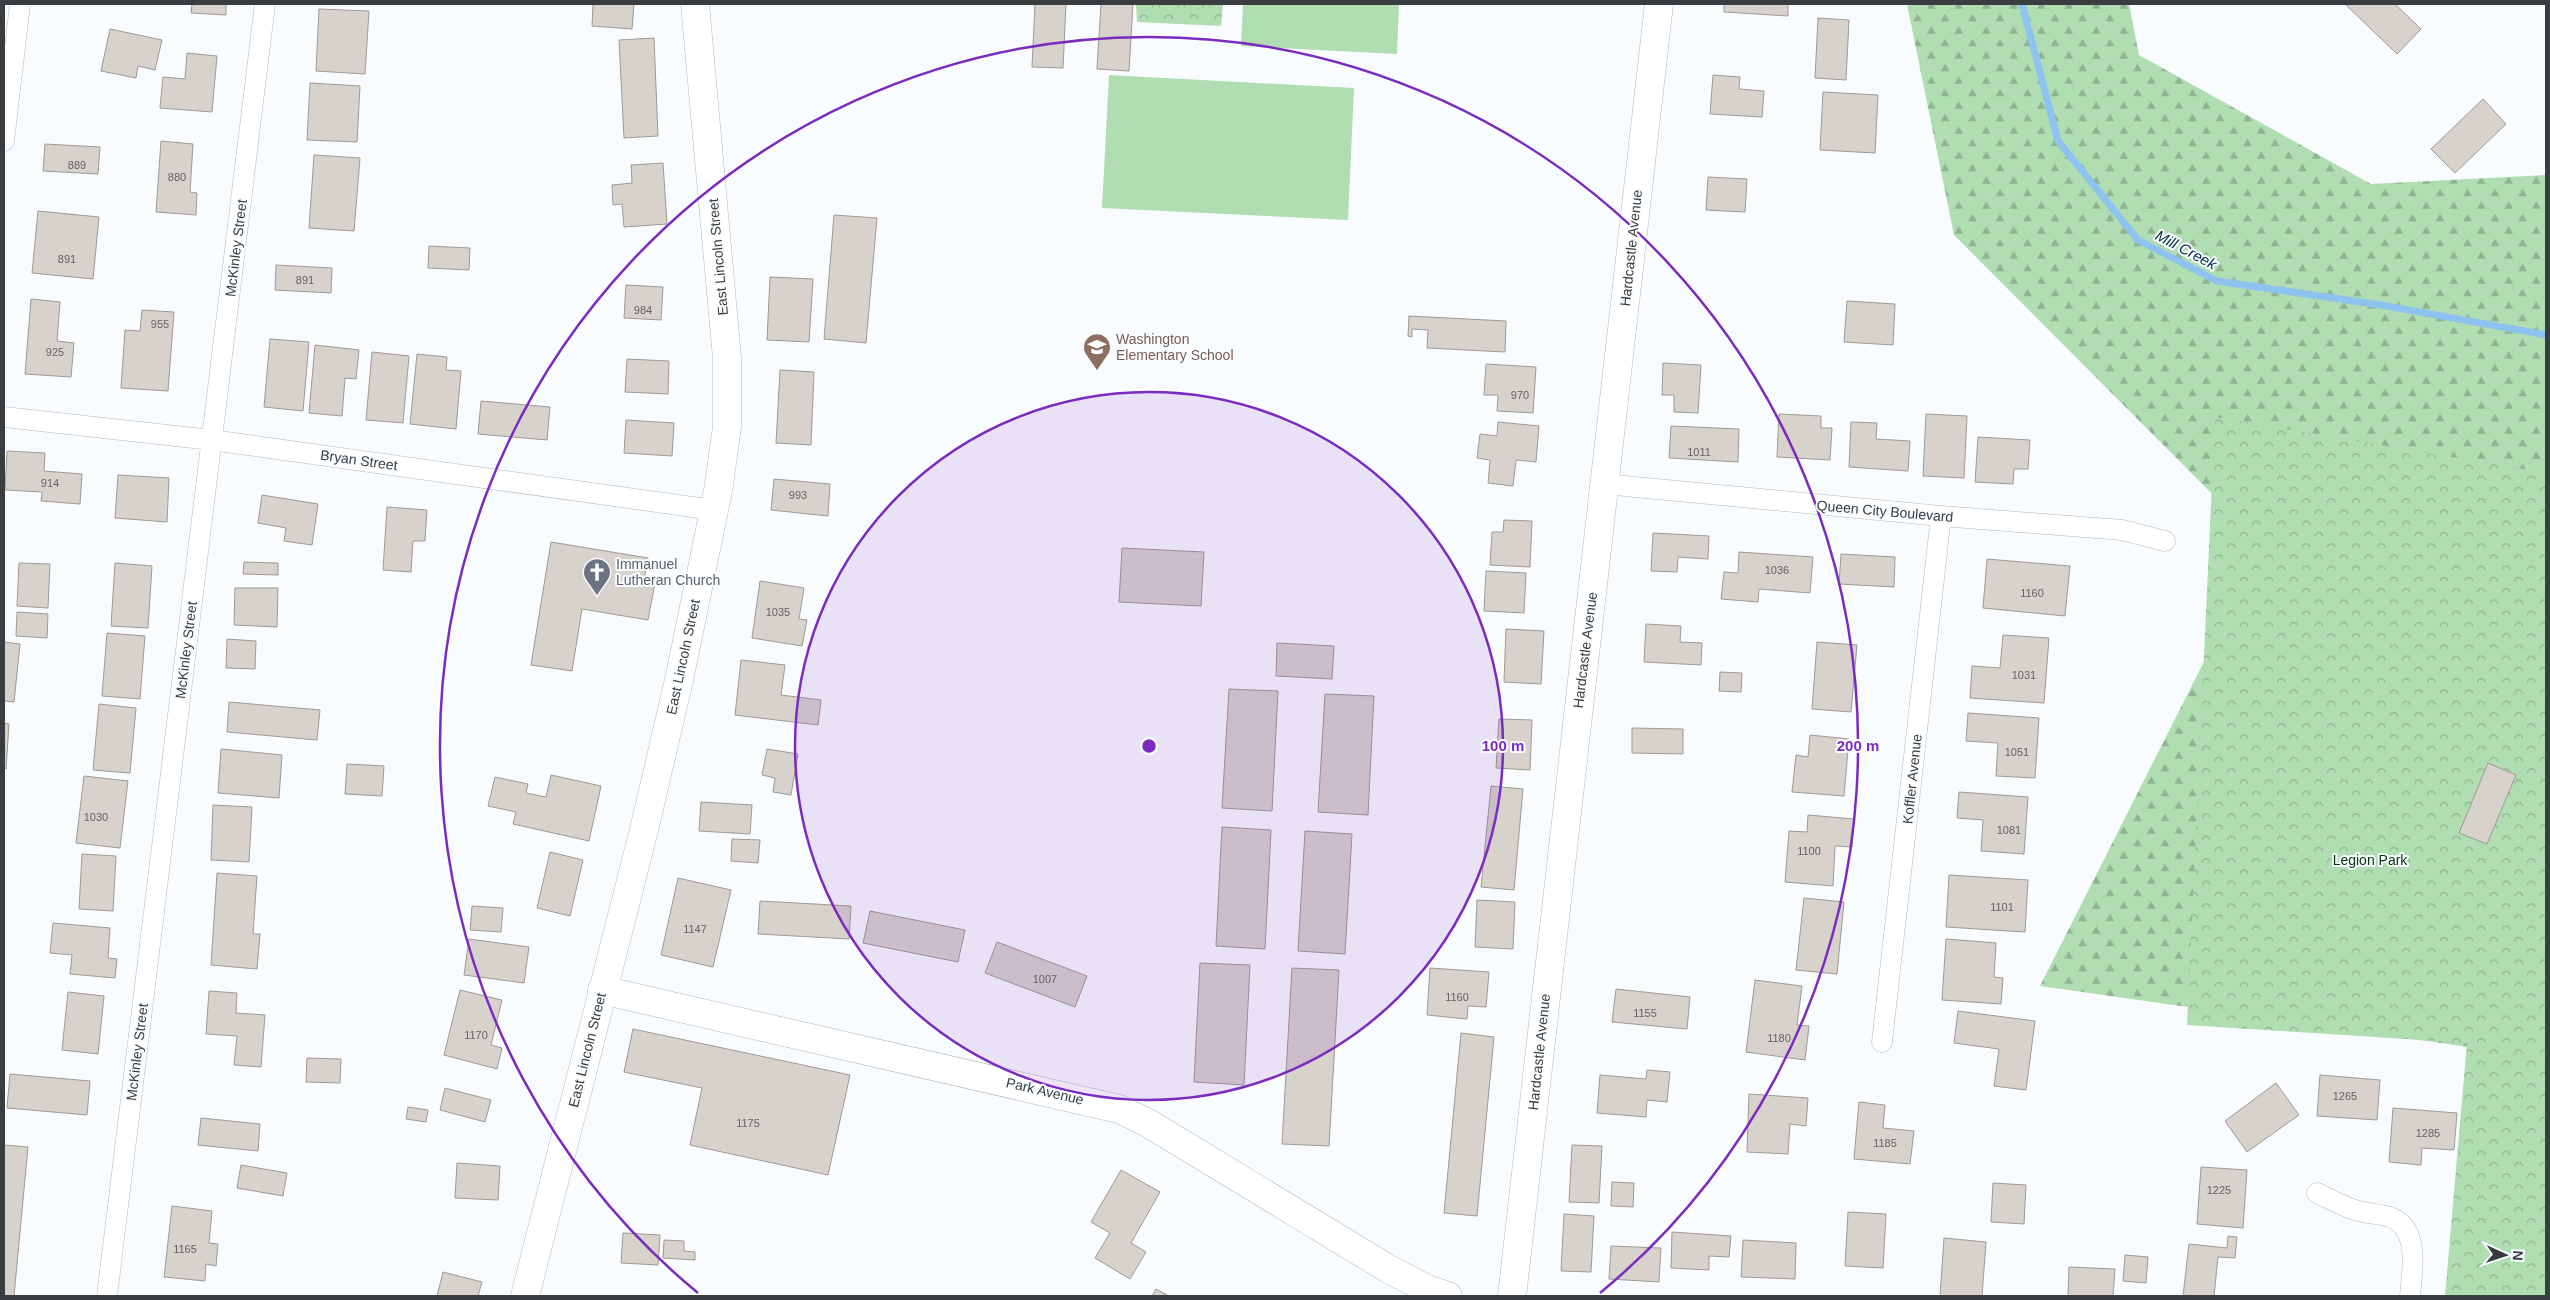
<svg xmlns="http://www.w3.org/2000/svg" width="2550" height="1300" font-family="Helvetica,sans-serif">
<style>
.grass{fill:#b0ddb1}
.forest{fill:url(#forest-firs)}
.park{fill:url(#park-crowns)}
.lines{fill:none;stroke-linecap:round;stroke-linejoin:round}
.stream{stroke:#8ec3f0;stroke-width:7}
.building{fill:#d8d2cc;stroke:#9f9993}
.street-casing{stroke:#b2b8be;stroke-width:21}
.secondary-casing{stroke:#b2b8be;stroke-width:29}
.street{stroke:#fff;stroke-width:20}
.secondary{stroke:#fff;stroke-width:28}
.ring{fill:none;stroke:#7b2cbf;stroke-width:2.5}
.labels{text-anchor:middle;stroke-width:4;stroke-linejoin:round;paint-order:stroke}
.number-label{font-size:11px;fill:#626262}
.street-label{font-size:14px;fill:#3a3d3f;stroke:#f9fcfe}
.education-label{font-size:14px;fill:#785e54;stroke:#f9fcfe;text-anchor:start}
.worship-label{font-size:14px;fill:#5b616d;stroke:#f9fcfe;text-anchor:start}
.park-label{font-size:14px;fill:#003608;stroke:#f9fcfe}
.water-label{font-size:15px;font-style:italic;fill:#042e4b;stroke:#f9fcfe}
.centre{fill:#7b2cbf;stroke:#f9fcfe;stroke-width:2.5}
.ring-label{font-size:15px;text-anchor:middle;font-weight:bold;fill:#7b2cbf;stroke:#f9fcfe;stroke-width:4;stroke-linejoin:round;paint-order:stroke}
</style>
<defs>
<pattern id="forest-firs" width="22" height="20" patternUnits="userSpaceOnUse" patternTransform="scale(1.25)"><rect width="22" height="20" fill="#b0ddb1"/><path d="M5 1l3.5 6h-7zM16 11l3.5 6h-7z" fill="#90b491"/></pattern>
<pattern id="park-crowns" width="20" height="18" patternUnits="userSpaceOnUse" patternTransform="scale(1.25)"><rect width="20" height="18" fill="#b0ddb1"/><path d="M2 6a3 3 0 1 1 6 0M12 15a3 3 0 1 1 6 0" fill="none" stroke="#90b491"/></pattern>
</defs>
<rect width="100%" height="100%" fill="#f9fcfe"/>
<g class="grass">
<polygon points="1243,4 1399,4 1397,54 1241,46"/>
<polygon points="1109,75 1354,88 1348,220 1102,208"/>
</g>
<polygon class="forest" points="1907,4 2129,4 2139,55 2371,184 2546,175 2546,1058 2040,986 2263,545 1954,235"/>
<g class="park">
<polygon points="1136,4 1223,4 1221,26 1137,22"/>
<polygon points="2215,417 2546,473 2546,1296 2445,1296 2467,1043 2187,1025"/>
</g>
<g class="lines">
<polyline class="stream" points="2022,4 2058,141 2138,240 2217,281 2381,305 2546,335"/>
</g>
<g class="building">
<polygon points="192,4 226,4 226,15 191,13"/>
<polygon points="593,4 634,4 632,29 592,26"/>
<polygon points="1035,4 1066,4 1063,68 1032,67"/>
<polygon points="1101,4 1133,4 1129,71 1097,69"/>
<polygon points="1724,4 1788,4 1788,16 1724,12"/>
<polygon points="2345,4 2395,4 2421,29 2397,54"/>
<polygon points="319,9 369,11 365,74 316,71"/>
<polygon points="1818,18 1849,20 1846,80 1815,78"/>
<polygon points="110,29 162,40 155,70 138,66 136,78 101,71"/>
<polygon points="654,38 658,136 624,138 619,40"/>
<polygon points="187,53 217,56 212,112 160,108 163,77 185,79"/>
<polygon points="1713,75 1740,77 1739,89 1764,91 1762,117 1710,114"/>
<polygon points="310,83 360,86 357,142 307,140"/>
<polygon points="1823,92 1878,95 1875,153 1820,150"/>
<polygon points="2483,99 2506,124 2455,173 2431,149"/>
<polygon points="161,141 193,144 190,192 197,193 196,215 156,212"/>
<polygon points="45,144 100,147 98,174 43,171"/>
<polygon points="314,155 360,158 354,231 309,228"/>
<polygon points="663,163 667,224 624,227 622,204 613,205 612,185 632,183 631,165"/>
<polygon points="1708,177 1747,179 1745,212 1706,210"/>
<polygon points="38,211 99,217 93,279 32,273"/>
<polygon points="834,215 877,218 866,343 824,339"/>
<polygon points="429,246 470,248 469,270 428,268"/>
<polygon points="276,265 332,268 331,293 275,290"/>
<polygon points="770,277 813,279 809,342 767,340"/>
<polygon points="626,285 663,287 661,320 624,318"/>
<polygon points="31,299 60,302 57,341 74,343 71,377 25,374"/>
<polygon points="1847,301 1895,304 1893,345 1844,342"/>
<polygon points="142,310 174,312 168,391 121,388 125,330 140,331"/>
<polygon points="1409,316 1506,321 1505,352 1427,348 1428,330 1412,329 1412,337 1408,336"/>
<polygon points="270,339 309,342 303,411 264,407"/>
<polygon points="315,345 359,350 356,379 345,378 342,416 309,413"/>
<polygon points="372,352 409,356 403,423 366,420"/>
<polygon points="417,354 447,357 446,370 461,371 456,429 410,424"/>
<polygon points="627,359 669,361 668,394 625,392"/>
<polygon points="1663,363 1701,365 1698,413 1674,412 1674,395 1662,395"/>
<polygon points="1486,364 1536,367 1533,413 1497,411 1498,395 1484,395"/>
<polygon points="780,370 814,372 811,445 776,443"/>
<polygon points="481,401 550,407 547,440 478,434"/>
<polygon points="1779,414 1821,416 1821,428 1832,428 1830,460 1777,457"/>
<polygon points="1926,414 1967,416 1964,478 1923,476"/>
<polygon points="626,420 674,423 672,456 624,453"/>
<polygon points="1498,422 1539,426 1536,462 1516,460 1513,486 1488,483 1490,460 1477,458 1480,434 1497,436"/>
<polygon points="1851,422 1877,423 1876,439 1910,441 1908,471 1849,467"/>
<polygon points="1671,426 1739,429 1738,462 1669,458"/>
<polygon points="1978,437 2030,440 2028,469 2014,469 2013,484 1975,482"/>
<polygon points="7,451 45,453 44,471 82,474 80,504 41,501 42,492 5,490"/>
<polygon points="118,475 169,478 167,522 115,518"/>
<polygon points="774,479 830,484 828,516 771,510"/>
<polygon points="262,495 318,504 312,545 284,541 286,528 258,523"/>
<polygon points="387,507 427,510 425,541 413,541 411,572 383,570"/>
<polygon points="1504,520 1532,521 1530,567 1490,565 1492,532 1503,532"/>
<polygon points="1653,533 1709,536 1708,559 1678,557 1677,572 1651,571"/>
<polygon points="551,542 648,558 644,581 655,583 648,620 582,609 572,671 531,665"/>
<polygon points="1122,548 1204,552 1201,606 1119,602"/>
<polygon points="1739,552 1813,557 1810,593 1759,589 1758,602 1721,599 1724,572 1738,573"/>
<polygon points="1841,554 1895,557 1894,587 1839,584"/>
<polygon points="1987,559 2070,566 2065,616 1983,608"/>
<polygon points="244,562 278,563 278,575 243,574"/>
<polygon points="19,563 50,564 48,608 17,606"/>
<polygon points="115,563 152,566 148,628 111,626"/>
<polygon points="1486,571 1526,573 1524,613 1484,611"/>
<polygon points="760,581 804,588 799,619 807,620 802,646 752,638"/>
<polygon points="235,588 278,588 277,627 234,625"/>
<polygon points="17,612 48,614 47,638 16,636"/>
<polygon points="1646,624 1681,626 1680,642 1702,643 1701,665 1644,662"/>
<polygon points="1506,629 1544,631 1541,684 1504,682"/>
<polygon points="107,633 145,636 140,699 102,696"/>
<polygon points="2003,635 2049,638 2044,703 1970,698 1972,666 2000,668"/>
<polygon points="227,639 256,641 255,669 226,668"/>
<polygon points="4,642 20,644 14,702 4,701"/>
<polygon points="1817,642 1857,645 1851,712 1812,709"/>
<polygon points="1277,643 1334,646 1332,679 1276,676"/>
<polygon points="741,660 785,665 781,695 821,700 818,725 735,715"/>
<polygon points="1720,672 1742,673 1741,692 1719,691"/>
<polygon points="1229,689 1278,691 1272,811 1222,808"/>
<polygon points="1325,694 1374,696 1368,815 1318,812"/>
<polygon points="229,702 320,710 317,740 227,732"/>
<polygon points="99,704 136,708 130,773 93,770"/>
<polygon points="1968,713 2039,718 2035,778 1996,776 1998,743 1966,741"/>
<polygon points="1499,719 1532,720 1530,770 1496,768"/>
<polygon points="4,723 9,724 6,769 4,768"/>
<polygon points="1632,728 1683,729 1683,754 1632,753"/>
<polygon points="1810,735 1849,739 1844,796 1792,792 1796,755 1808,757"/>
<polygon points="221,749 282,755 279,798 218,793"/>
<polygon points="767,749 798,754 791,795 773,792 775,778 762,775"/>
<polygon points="2488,763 2516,775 2487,844 2459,833"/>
<polygon points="347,764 384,766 382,796 345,794"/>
<polygon points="551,775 601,786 589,841 513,824 516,812 488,806 495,777 528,784 526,793 546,797"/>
<polygon points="84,776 128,781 120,848 76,843"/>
<polygon points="1491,786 1523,789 1514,890 1481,887"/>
<polygon points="1959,792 2028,797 2024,854 1981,851 1983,820 1957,818"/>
<polygon points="701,802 752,805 750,834 699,831"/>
<polygon points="213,805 252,807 249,862 211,860"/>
<polygon points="1808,815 1854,819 1852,847 1835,846 1833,886 1785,882 1789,831 1807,832"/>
<polygon points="1222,827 1271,830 1265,949 1216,946"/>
<polygon points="1305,831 1352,834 1345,954 1298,951"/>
<polygon points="732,839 760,840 758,863 731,861"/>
<polygon points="550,852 583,860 570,916 537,908"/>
<polygon points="82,854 116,856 113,911 79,909"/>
<polygon points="217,873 257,876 253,934 260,934 257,969 211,965"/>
<polygon points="1949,875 2028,880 2025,932 1946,927"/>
<polygon points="678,878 731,890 713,967 661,955"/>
<polygon points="1804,898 1844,902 1837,974 1796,970"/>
<polygon points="1477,900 1515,902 1513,949 1475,947"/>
<polygon points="760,901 851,906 849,939 758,934"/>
<polygon points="472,906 503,908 501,932 470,930"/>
<polygon points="870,911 965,930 958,962 863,943"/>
<polygon points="53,923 110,928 108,958 117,959 115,978 70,974 72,955 50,953"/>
<polygon points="469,939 529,947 524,983 464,975"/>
<polygon points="1946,939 1996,943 1994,977 2003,978 2001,1004 1942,1000"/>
<polygon points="997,942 1087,976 1075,1007 985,973"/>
<polygon points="1200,963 1250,965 1244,1085 1194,1082"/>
<polygon points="1292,968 1339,970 1329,1146 1282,1144"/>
<polygon points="1430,968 1489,972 1486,1007 1468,1006 1467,1019 1427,1015"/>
<polygon points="1755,980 1802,986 1797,1025 1809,1026 1805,1060 1746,1052"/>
<polygon points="1616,989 1690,997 1687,1029 1612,1022"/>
<polygon points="460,990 502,1000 491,1045 502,1048 497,1069 444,1055"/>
<polygon points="209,991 237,993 236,1013 265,1015 261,1067 234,1065 237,1036 206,1034"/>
<polygon points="68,992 104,996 98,1054 62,1050"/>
<polygon points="1958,1011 2035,1021 2026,1090 1994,1086 1999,1049 1954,1043"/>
<polygon points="633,1029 850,1075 828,1175 690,1145 702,1088 624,1072"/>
<polygon points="1461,1033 1494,1037 1477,1216 1444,1213"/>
<polygon points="307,1058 341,1059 340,1083 306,1082"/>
<polygon points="1647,1070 1670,1072 1667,1102 1647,1100 1646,1117 1597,1113 1600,1075 1646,1079"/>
<polygon points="10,1074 90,1081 87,1115 7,1108"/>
<polygon points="2320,1075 2380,1080 2377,1120 2317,1116"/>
<polygon points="2276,1083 2299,1115 2247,1152 2225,1121"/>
<polygon points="445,1088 491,1100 485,1122 440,1110"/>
<polygon points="1749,1094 1808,1098 1806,1126 1790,1124 1788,1154 1747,1152"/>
<polygon points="1859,1102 1885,1105 1883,1128 1914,1131 1910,1164 1854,1159"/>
<polygon points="408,1107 428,1110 426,1122 406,1119"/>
<polygon points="2393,1108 2457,1113 2454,1150 2422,1148 2421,1165 2389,1162"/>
<polygon points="201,1118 260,1124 258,1151 198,1145"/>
<polygon points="4,1145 28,1147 14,1296 4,1296"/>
<polygon points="1572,1145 1602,1146 1599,1203 1569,1202"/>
<polygon points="457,1163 500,1166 498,1200 455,1198"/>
<polygon points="241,1165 287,1173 283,1196 237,1188"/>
<polygon points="2201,1167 2247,1170 2243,1228 2197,1224"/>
<polygon points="1121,1170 1160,1192 1131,1243 1146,1252 1130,1279 1095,1258 1110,1233 1091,1222"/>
<polygon points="1612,1182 1634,1183 1633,1207 1611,1206"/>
<polygon points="1993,1183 2026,1185 2024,1224 1991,1222"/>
<polygon points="172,1206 212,1211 209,1243 218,1244 216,1266 206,1264 205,1281 164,1277"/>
<polygon points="1848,1212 1886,1214 1883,1268 1845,1266"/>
<polygon points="1564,1214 1594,1216 1591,1272 1561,1271"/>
<polygon points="1672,1232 1731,1236 1729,1257 1709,1256 1709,1270 1671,1268"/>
<polygon points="623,1233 660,1235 658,1265 621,1263"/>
<polygon points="2228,1236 2237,1237 2235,1258 2218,1257 2214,1296 2183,1296 2189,1244 2227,1248"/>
<polygon points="1944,1238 1986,1242 1982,1296 1940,1296"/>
<polygon points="664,1240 684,1241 684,1251 695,1252 695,1260 663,1258"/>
<polygon points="1743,1240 1796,1243 1795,1279 1741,1277"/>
<polygon points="1611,1246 1661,1248 1659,1282 1609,1279"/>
<polygon points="2125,1255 2148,1257 2146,1283 2123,1281"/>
<polygon points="2069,1267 2115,1269 2113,1296 2068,1296"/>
<polygon points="443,1272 482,1282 478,1296 437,1296"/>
<polygon points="1156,1289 1169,1296 1152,1296"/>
</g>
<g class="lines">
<g class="street-casing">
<g id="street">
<polyline points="4,141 20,4"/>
<polyline points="4,417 212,440 714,510"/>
<polyline points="1604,484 1941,516 2122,530 2165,541"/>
<polyline points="1882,1042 1941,516"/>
<path d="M2317 1193C2329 1198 2340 1205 2352 1209 2364 1214 2378 1213 2390 1217 2421 1229 2412 1271 2410 1296"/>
<polyline points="107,1296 265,4"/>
</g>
</g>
<g class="secondary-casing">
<g id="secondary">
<polyline points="602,990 1119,1109 1148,1123 1387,1268 1427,1289 1448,1296"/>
<polyline points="525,1296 644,830 679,680 718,491 727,427 727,358 695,4"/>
<polyline points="1512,1296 1659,4"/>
</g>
</g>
<use href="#street" class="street"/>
<use href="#secondary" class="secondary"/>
</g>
<circle cx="1149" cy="746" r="354" fill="#7b2cbf" fill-opacity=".12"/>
<g class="ring">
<circle cx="1149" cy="746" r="354"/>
<path d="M698 1293A709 709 0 1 1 1600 1293"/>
</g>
<defs>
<g id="school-pin" transform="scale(1.4375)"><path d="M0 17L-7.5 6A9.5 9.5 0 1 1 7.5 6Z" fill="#8d6e63" stroke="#f9fcfe"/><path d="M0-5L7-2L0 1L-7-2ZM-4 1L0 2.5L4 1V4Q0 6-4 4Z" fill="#fff"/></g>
<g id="church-pin" transform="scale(1.4375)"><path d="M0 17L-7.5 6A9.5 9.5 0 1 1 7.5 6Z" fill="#6b7280" stroke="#f9fcfe"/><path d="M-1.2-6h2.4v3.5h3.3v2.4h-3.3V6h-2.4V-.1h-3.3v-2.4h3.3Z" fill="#fff"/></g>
</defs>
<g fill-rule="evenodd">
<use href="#school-pin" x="1097" y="347"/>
<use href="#church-pin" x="597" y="572"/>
</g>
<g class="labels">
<g class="number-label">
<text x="77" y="169">889</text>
<text x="177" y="181">880</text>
<text x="67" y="263">891</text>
<text x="305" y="284">891</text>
<text x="643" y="314">984</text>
<text x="160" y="328">955</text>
<text x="55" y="356">925</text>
<text x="1520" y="399">970</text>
<text x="1699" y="456">1011</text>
<text x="50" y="487">914</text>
<text x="798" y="499">993</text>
<text x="1777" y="574">1036</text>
<text x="2032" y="597">1160</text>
<text x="778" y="616">1035</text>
<text x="2024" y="679">1031</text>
<text x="2017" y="756">1051</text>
<text x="96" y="821">1030</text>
<text x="2009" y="834">1081</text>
<text x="1809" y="855">1100</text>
<text x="2002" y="911">1101</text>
<text x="695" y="933">1147</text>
<text x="1045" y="983">1007</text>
<text x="1457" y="1001">1160</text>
<text x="1645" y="1017">1155</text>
<text x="476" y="1039">1170</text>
<text x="1779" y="1042">1180</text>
<text x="2345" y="1100">1265</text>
<text x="748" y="1127">1175</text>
<text x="2428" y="1137">1285</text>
<text x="1885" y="1147">1185</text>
<text x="2219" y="1194">1225</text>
<text x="185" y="1253">1165</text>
</g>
<g class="street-label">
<text transform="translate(236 248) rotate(-83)" y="5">McKinley Street</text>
<text transform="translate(1631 248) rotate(-84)" y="5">Hardcastle Avenue</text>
<text transform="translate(718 257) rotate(-95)" y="5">East Lincoln Street</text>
<text transform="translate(359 460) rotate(8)" y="5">Bryan Street</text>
<text transform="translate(1885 511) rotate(5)" y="5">Queen City Boulevard</text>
<text transform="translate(186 650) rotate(-83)" y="5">McKinley Street</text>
<text transform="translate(1585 650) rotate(-83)" y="5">Hardcastle Avenue</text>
<text transform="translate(683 657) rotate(-78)" y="5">East Lincoln Street</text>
<text transform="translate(1912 779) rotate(-84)" y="5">Koffler Avenue</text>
<text transform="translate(587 1050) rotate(-76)" y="5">East Lincoln Street</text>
<text transform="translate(137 1052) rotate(-83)" y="5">McKinley Street</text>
<text transform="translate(1539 1052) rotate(-84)" y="5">Hardcastle Avenue</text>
<text transform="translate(1045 1091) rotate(13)" y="5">Park Avenue</text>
</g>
<g class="education-label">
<text x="1116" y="344">Washington<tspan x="1116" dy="16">Elementary School</tspan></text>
</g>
<g class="worship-label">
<text x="616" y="569">Immanuel<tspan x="616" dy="16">Lutheran Church</tspan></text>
</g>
<g class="park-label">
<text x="2370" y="865">Legion Park</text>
</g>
<g class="water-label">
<text transform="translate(2186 250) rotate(28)" y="5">Mill Creek</text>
</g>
</g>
<circle cx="1149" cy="746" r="8" class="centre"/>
<g class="ring-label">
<text x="1503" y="751">100 m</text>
<text x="1858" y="751">200 m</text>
</g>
<rect width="2550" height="1300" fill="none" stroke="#3a3d3f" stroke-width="10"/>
<g transform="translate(2505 1255) rotate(93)" stroke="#f9fcfe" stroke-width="4" paint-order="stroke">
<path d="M0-4L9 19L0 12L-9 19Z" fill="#3a3d3f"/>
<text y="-8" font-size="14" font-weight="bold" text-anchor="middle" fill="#3a3d3f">N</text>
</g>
</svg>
